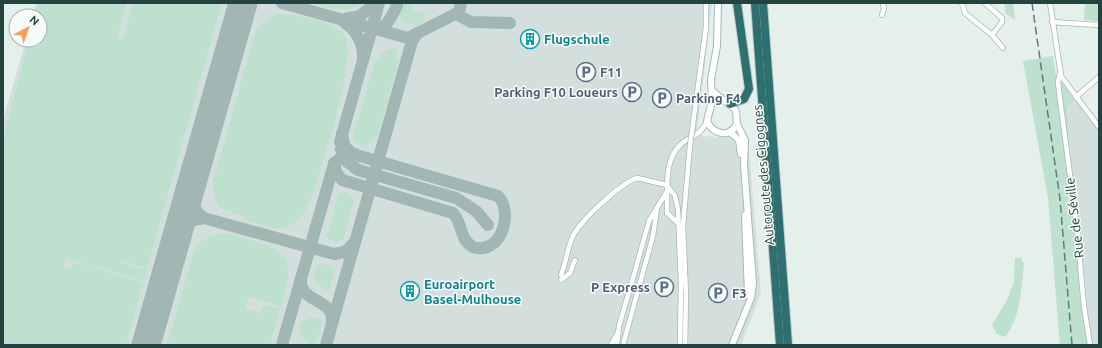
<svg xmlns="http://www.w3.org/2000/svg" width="1102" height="348" font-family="Ubuntu,sans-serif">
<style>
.built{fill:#d3dfdc}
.green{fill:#bee0ce}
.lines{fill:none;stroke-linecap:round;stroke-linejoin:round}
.taxiway{stroke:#a2b6b4;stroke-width:12}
.runway{stroke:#a2b6b4;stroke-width:29}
.street-casing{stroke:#a7b8b5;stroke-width:6}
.secondary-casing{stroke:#a3bbb8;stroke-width:8}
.highway-casing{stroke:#c1caca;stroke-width:10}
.street{stroke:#fff;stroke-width:4.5}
.secondary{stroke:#fff;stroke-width:6}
.highway{stroke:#2d706f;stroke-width:8}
.rail{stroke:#5e7d7b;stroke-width:1.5;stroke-dasharray:8 4;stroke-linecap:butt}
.street-bridge-casing{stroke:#a7b8b5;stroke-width:6;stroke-linecap:butt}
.street-bridge{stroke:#fff;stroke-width:4.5}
.labels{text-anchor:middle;stroke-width:3;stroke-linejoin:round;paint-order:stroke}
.culture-label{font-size:13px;font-weight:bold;fill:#0d838f;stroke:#f6fbf9;text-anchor:start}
.service-label{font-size:13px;font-weight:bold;fill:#4e5e75;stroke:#f6fbf9;text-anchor:start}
.street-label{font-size:13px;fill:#234240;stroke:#f6fbf9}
</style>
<rect width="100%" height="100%" fill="#e5efec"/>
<g class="built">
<polygon points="36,3 712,3 697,132 703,136 748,139 761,293 741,345 3,345 3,120 26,40 40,40 40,16 32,16"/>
<polygon points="1075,100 1099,129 1099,345 1089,345 1080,298 1067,105"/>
</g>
<g class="green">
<polygon points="40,3 127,3 117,37 123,39 133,3 222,3 147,268 120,261 119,262 147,270 144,281 66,258 64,266 71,269 74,261 143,283 126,345 3,345 3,139 29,40 40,40 40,16 36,16"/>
<path d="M311 3H362C345 14 329 8 311 3Z"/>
<polygon points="393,3 412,3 411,10 425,14 426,15 419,26 402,21"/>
<polygon points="1004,3 1013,3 1015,20 1006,14"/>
<polygon points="1085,3 1099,3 1099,21 1084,20"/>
<path d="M277 14C294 13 336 22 345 36 358 56 321 171 312 196 309 206 301 220 291 225 276 233 260 224 245 219V217L219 207 214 197 213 182 255 33 263 22Z"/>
<path d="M396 47 398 63 378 134 369 144C362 148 355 145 353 136L375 62 384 52Z"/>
<polygon points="1053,56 1056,75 1075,100 1067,106 1080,298 1089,345 1060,345 1048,198 1023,61"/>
<polygon points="344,192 351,195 354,201 343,240 336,243 328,239 327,235 339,194"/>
<path d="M218 234C230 233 242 237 254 241 297 254 291 269 281 307L249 296 245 308 260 313 264 305 280 309 270 345H167L194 251 203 240Z"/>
<path d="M1015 258H1021L1024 264C1021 289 1021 317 1005 337L997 334 992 325 1007 300 1014 281Z"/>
<polygon points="323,264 330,265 335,270 329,289 326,291 318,284 314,278 317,266"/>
<path d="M313 317 321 319C322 328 319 337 314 345H311C303 340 295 330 301 322Z"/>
</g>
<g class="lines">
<g class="taxiway">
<polyline points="282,3 408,38 459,12 461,3"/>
<polyline points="456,14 471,22 510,23"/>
<polyline points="345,19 360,16 376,3"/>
<polyline points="238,20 247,3"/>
<path d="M344 22C356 30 363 42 363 57"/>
<path d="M373 28C387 30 392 16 397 5"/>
<path d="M342 134 345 147 353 154 498 196C514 213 501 256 473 247 459 239 463 224 453 213L342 180 336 172 334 163 343 156 355 154"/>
<polyline points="340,142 379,3"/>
<polyline points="341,149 345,160 358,170 456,198 476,211 488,225"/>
<polyline points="204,218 334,254 345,252 355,242"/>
<path d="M178 233 188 221 204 218C193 211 190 200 191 187"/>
<path d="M301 279C299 304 335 297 332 323"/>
<polyline points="282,345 334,164"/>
<polyline points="326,345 412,41 417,34"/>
</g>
<polyline class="runway" points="146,345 243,3"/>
<g class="street-casing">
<g id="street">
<polyline points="962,3 965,13 992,35 1003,48"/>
<polyline points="985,3 1002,18 1002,22 992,35"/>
<polyline points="1050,3 1061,75"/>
<polyline points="882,15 884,9 883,3"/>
<polyline points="1052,22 1099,25"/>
<polyline points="1060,73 1058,82 1059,91 1077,229 1084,307 1090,345"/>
<polyline points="1061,76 1099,127"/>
<polyline points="1076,97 1099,77"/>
<polyline points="692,131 706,27 706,3"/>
<path d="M677 222 667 213C668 192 663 161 680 145 690 136 702 135 707 121"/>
<path d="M561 275C566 263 567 249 573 236 580 221 621 183 637 178L667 185 675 196 678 209 681 283 680 345"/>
<polyline points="633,278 649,221 666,193"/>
<polyline points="561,280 570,273 575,260"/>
<polyline points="623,345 653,236 657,208"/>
<polyline points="685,345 686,295 683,226 690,145"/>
</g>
</g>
<g class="secondary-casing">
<g id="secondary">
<path d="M712 90C719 99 730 102 736 111L737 124C729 139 713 134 707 121L712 101 711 80 717 46 718 3"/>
<polyline points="730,132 739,140 741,154"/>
<polyline points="745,215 748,295"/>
<polyline points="732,345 751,298 753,283 744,165 745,140 737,124"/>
</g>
</g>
<g class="highway-casing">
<g id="highway">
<polyline points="755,3 780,345"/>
<polyline points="763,3 788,345"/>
<polyline points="730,104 744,99 749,89 737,3"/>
</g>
</g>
<use href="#street" class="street"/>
<use href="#secondary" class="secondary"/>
<use href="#highway" class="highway"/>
<polyline class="rail" points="1032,3 1060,199 1072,345"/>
<g class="street-bridge-casing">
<g id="street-bridge">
<polyline points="690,145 692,131"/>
<polyline points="611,345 618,332"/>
<polyline points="617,345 619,326 633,278"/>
</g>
</g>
<use href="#street-bridge" class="street-bridge"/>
</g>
<defs>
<g id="building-ring" transform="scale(1)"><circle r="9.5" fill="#f6fbf9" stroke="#0f9aa8" stroke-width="1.5"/><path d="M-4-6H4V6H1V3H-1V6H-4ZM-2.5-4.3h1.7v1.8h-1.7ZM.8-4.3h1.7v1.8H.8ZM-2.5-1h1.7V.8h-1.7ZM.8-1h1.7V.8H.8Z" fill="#0f9aa8"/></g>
<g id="parking-ring" transform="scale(1)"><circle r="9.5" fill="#f6fbf9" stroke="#5c6f8a" stroke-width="1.5"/><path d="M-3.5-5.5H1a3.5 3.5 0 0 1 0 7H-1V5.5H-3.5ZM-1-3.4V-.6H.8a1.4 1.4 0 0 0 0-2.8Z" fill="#5c6f8a"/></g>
</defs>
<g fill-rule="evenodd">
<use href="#building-ring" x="530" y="39"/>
<use href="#parking-ring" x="586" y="72"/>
<use href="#parking-ring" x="632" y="92"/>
<use href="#parking-ring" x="662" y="98"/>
<use href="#parking-ring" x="664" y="287"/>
<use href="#building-ring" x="410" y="291"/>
<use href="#parking-ring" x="718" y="293"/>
</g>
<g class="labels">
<g class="culture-label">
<text x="544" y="44">Flugschule</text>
<text x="424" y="289">Euroairport<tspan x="424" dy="15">Basel-Mulhouse</tspan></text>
</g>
<g class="service-label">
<text x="600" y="77">F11</text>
<text x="618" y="97" text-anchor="end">Parking F10 Loueurs</text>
<text x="676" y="103">Parking F4</text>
<text x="650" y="292" text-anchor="end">P Express</text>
<text x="732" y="298">F3</text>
</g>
<g class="street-label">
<text transform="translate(763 175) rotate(-95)" y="5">Autoroute des Cigognes</text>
<text transform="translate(1074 218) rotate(-97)" y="5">Rue de Séville</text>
</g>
</g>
<rect width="1102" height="348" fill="none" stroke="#234240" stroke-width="8"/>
<g transform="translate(28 28) rotate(41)"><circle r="19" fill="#f6fbf9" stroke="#a2b1af"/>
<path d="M0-3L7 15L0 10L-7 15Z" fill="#f79e5b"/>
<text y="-6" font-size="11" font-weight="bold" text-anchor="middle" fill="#234240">N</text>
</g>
</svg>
